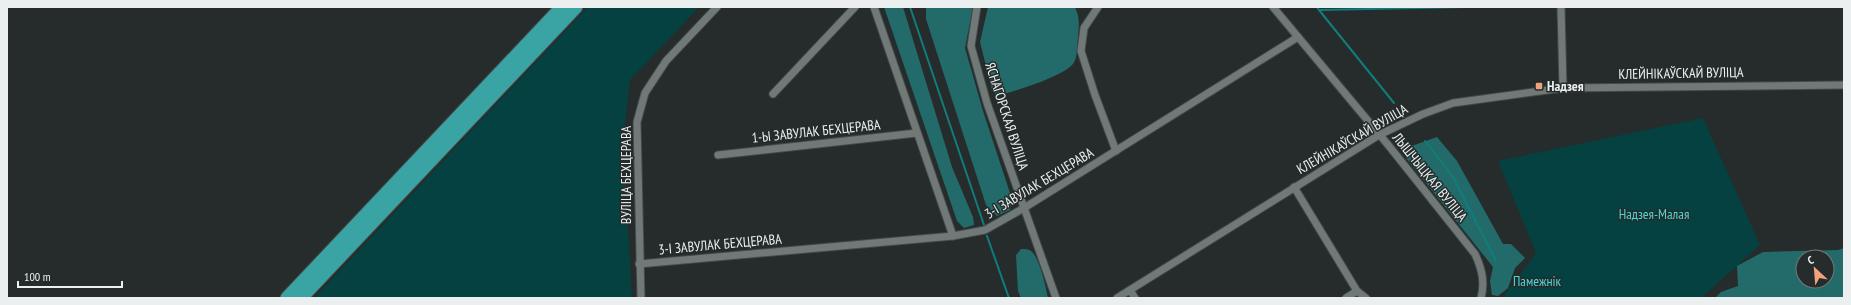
<svg xmlns="http://www.w3.org/2000/svg" width="1851" height="305" font-family="'PT Sans Narrow',sans-serif">
<style>
.green{fill:#054141}
.forest{fill:#226b6a;fill-rule:evenodd}
.lines{fill:none;stroke-linecap:round;stroke-linejoin:round}
.stream{stroke:#107d7c;stroke-width:2}
.street-casing{stroke:#434949;stroke-width:9}
.highway-casing{stroke:#434949;stroke-width:15}
.street{stroke:#717978;stroke-width:7}
.highway{stroke:#39a4a3;stroke-width:13}
.poi-dot{fill:#f2a17e;stroke:#252c2b;stroke-width:1.5}
.labels{text-anchor:middle;stroke-width:3;stroke-linejoin:round;paint-order:stroke}
.street-label{font-size:14px;fill:#ebefef;stroke:#252c2b}
.poi-label{font-size:14px;font-weight:bold;fill:#ebefef;stroke:#252c2b;text-anchor:start}
.park-label{font-size:14px;fill:#4ad7d5;stroke:#252c2b}
</style>
<rect width="100%" height="100%" fill="#252c2b"/>
<g class="green">
<polygon points="588,7 699,7 630,80 623,142 632,298 314,298"/>
<polygon points="1703,118 1760,245 1701,298 1502,298 1536,253 1498,161"/>
</g>
<g class="forest">
<polygon points="884,7 903,7 952,167 973,217 974,225 964,228 957,221"/>
<polygon points="926,7 973,7 965,48 983,111 1012,199 1010,210 997,216 986,205 926,19"/>
<path d="M988 7H1075C1080 19 1079 24 1078 37 1077 45 1078 57 1073 64 1062 77 1015 91 997 96L992 90 980 42Z"/>
<polygon points="1437,137 1457,161 1503,244 1511,244 1525,258 1515,268 1508,288 1498,296 1492,295 1490,281 1493,267 1406,158 1406,148"/>
<path d="M1844 248V298H1715L1721 292 1738 286 1737 266 1763 252 1838 250ZM1803 257H1827V281H1803Z"/>
<path d="M1021 249C1026 249 1030 249 1033 253 1040 261 1046 287 1048 298H1021L1018 291 1016 255Z"/>
</g>
<g class="lines">
<g class="stream">
<polyline points="910,7 984,225"/>
<polyline points="1317,7 1319,10 1467,7"/>
<polyline points="1319,10 1394,103"/>
<polyline points="1425,141 1453,177 1496,261"/>
<polyline points="987,236 1009,298"/>
</g>
<g class="street-casing">
<g id="street">
<polyline points="874,7 953,236"/>
<polyline points="977,7 971,46 987,103 1056,298"/>
<polyline points="1098,7 1084,28 1081,51 1095,95 1116,151"/>
<path d="M1273 7 1389 146 1475 254C1482 269 1485 282 1481 298"/>
<polyline points="1561,7 1563,88"/>
<polyline points="773,94 855,7"/>
<polyline points="718,155 917,133"/>
<polyline points="1294,187 1357,291 1366,298"/>
<polyline points="639,264 953,236 985,230 1024,208 1298,37"/>
<polyline points="1130,290 1135,298"/>
<polyline points="641,298 637,122 645,93 666,61 717,7"/>
<polyline points="1117,298 1379,135 1423,114 1453,103 1563,88 1844,85"/>
<polyline points="1346,298 1357,291"/>
</g>
</g>
<g class="highway-casing">
<g id="highway">
<polyline points="287,298 562,7"/>
<polyline points="301,298 576,7"/>
</g>
</g>
<use href="#street" class="street"/>
<use href="#highway" class="highway"/>
</g>
<rect class="poi-dot" x="1535" y="82" width="8" height="8" rx="2"/>
<g class="labels">
<g class="street-label">
<text transform="translate(1681 73) rotate(-1)" y="5">КЛЕЙНІКАЎСКАЙ ВУЛІЦА</text>
<text transform="translate(1007 116) rotate(72)" y="5">ЯСНАГОРСКАЯ ВУЛІЦА</text>
<text transform="translate(816 131) rotate(-6)" y="5">1-Ы ЗАВУЛАК БЕХЦЕРАВА</text>
<text transform="translate(1352 139) rotate(-30)" y="5">КЛЕЙНІКАЎСКАЙ ВУЛІЦА</text>
<text transform="translate(626 175) rotate(-90)" y="5">ВУЛІЦА БЕХЦЕРАВА</text>
<text transform="translate(1430 177) rotate(51)" y="5">ЛЫШЧЫЦКАЯ ВУЛІЦА</text>
<text transform="translate(1039 183) rotate(-31)" y="5">3-І ЗАВУЛАК БЕХЦЕРАВА</text>
<text transform="translate(720 244) rotate(-5)" y="5">3-І ЗАВУЛАК БЕХЦЕРАВА</text>
</g>
<g class="poi-label">
<text x="1547" y="91">Надзея</text>
</g>
<g class="park-label">
<text x="1654" y="219">Надзея-Малая</text>
<text x="1537" y="286">Памежнік</text>
</g>
</g>
<rect width="1851" height="305" fill="none" stroke="#ebefef" stroke-width="16"/>
<g transform="translate(1815 269) rotate(334)"><circle r="19" fill="#252c2b" stroke="#747a79"/>
<path d="M0-3L7 15L0 10L-7 15Z" fill="#f2a17e"/>
<text y="-6" font-size="11" font-weight="bold" text-anchor="middle" fill="#ebefef">С</text>
</g>
<path d="M18 281v6h104v-6" fill="none" stroke="#ebefef" stroke-width="2"/>
<text x="24" y="281" font-size="12" fill="#ebefef" stroke="#252c2b" stroke-width="3" paint-order="stroke">100 m</text>
</svg>
